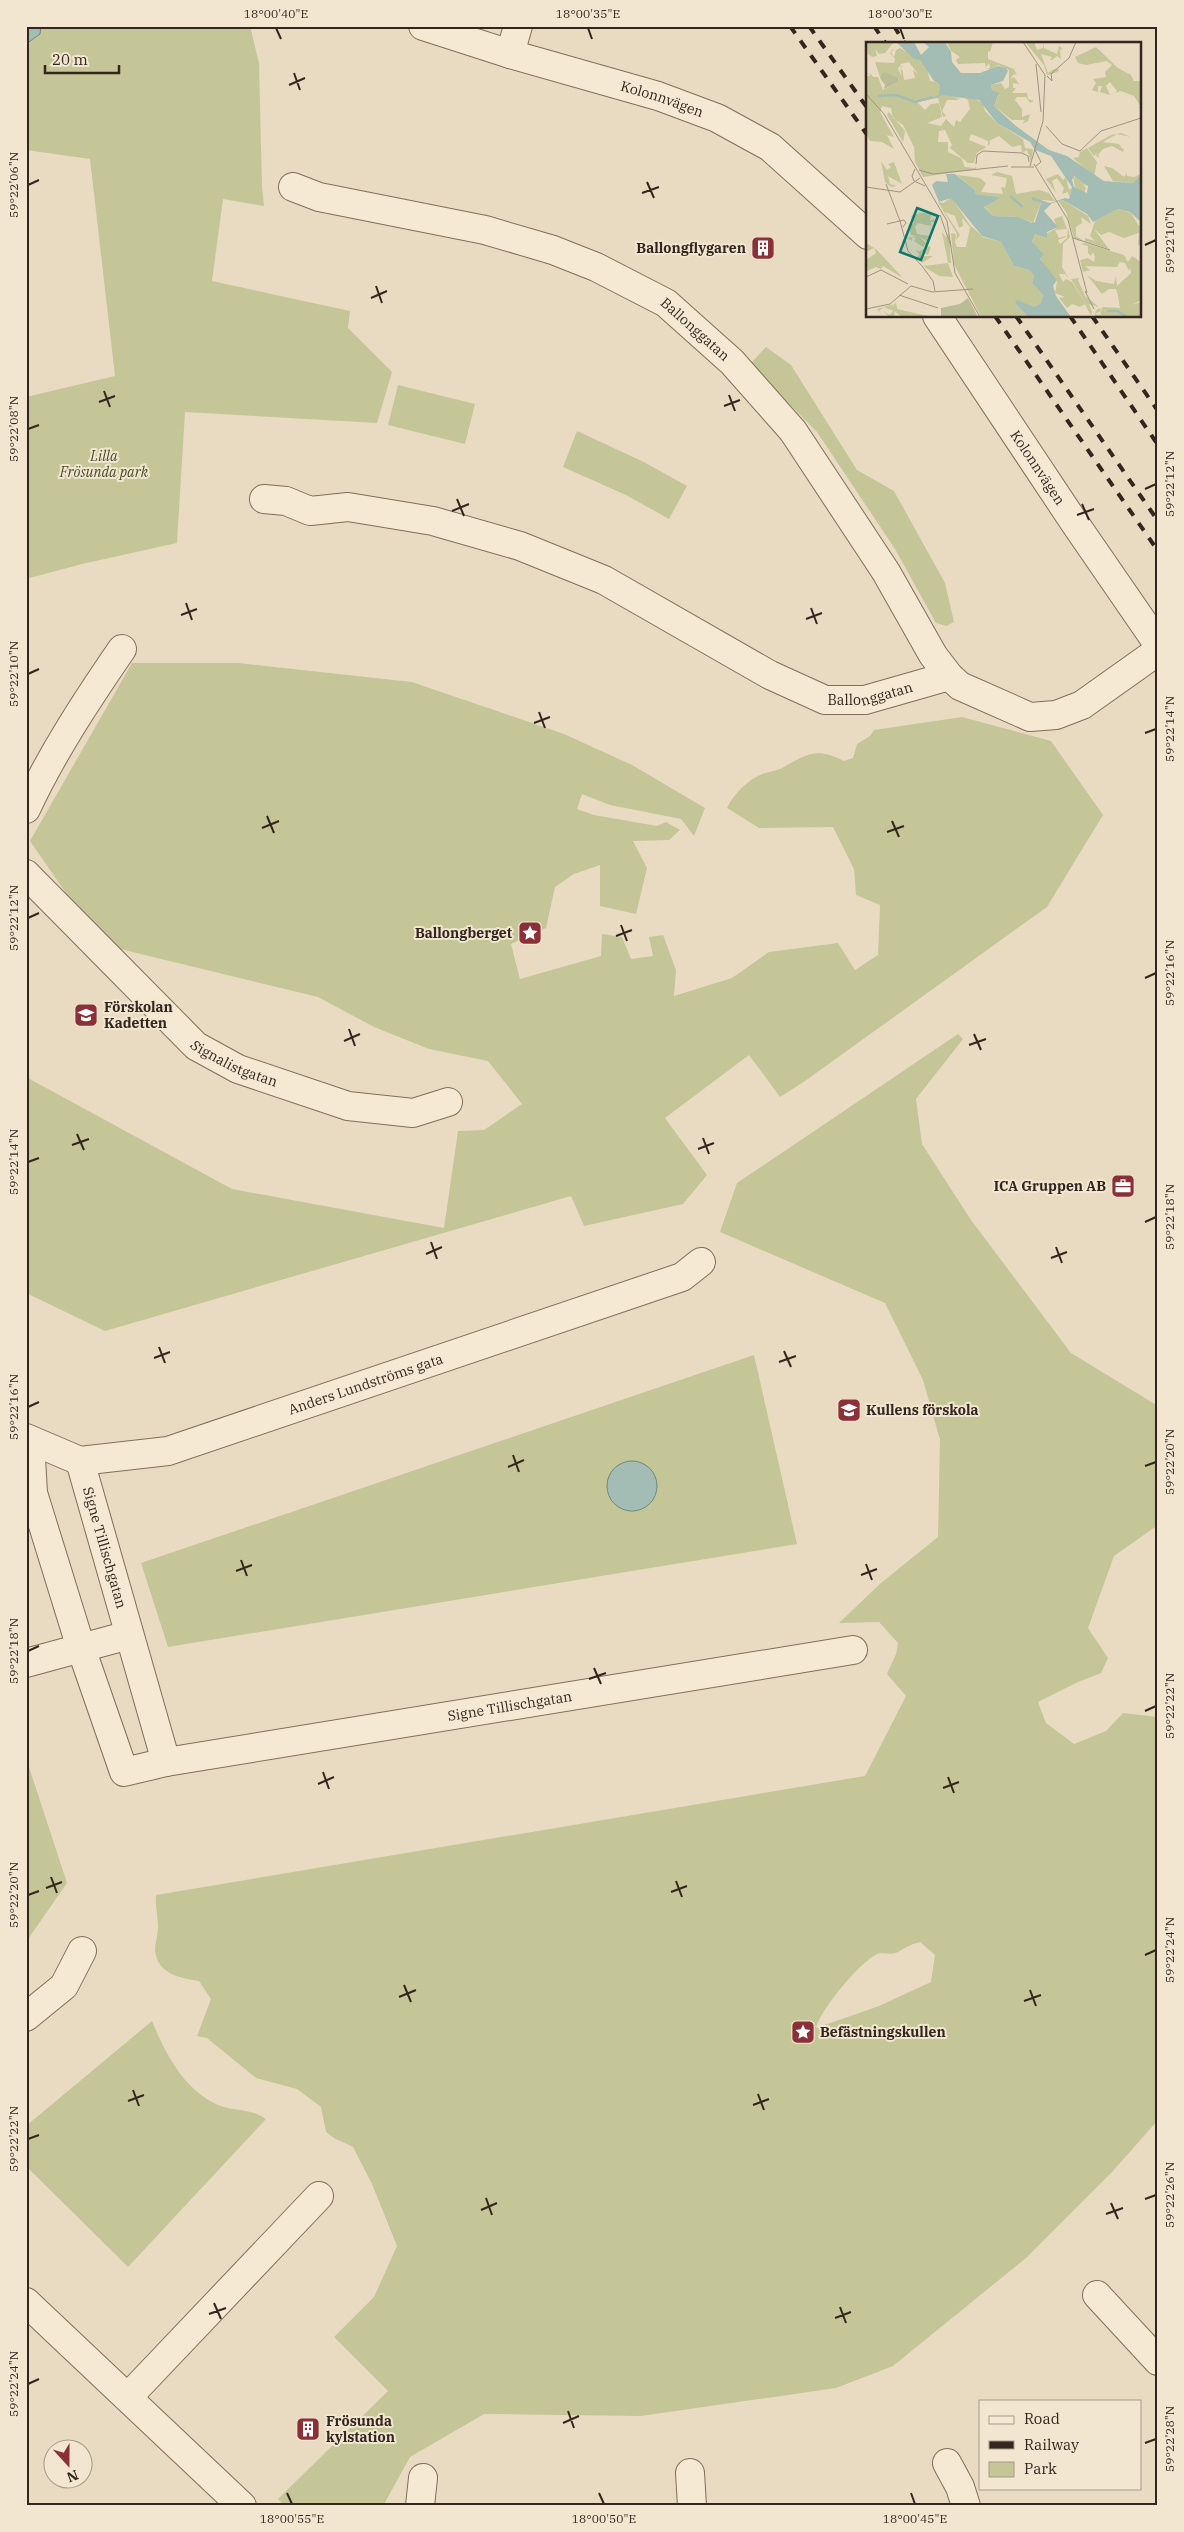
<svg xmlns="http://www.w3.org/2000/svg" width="1184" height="2532" font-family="'IBM Plex Serif',serif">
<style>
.green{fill:#c4c697;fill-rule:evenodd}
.water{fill:#a4bdb4;stroke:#6c8980}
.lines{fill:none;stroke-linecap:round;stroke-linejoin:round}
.minor-casing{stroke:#826d5b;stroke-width:30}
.minor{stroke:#f5e9d4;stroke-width:28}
.rail{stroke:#33261e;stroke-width:4;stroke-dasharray:9 9;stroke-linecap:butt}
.ticks{fill:none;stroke:#33261e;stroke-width:2}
.labels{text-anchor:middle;stroke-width:4;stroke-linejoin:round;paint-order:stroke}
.street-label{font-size:14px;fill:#33261e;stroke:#f2e6d1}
.poi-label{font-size:14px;font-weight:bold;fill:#33261e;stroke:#f2e6d1;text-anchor:start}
.park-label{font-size:14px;font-style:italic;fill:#464d26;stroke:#f2e6d1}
.inset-river{fill:none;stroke:#a4bdb4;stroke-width:2.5}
.inset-road{fill:none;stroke:#a09380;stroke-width:1}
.view{fill:#0f766e;fill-opacity:0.15;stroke:#0f766e;stroke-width:2.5}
.inset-edge{fill:none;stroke:#33261e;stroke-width:2.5}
.neatline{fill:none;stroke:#33261e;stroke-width:2}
.ticks-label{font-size:12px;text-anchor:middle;fill:#33261e}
</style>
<rect width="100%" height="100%" fill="#e9dbc2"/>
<g class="green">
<polygon points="26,26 250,26 259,63 262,186 264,206 223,199 212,281 350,311 348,328 392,372 377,423 185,412 177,543 82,564 26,579 26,397 115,376 90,159 26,150"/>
<polygon points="766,347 791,365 857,470 894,491 945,583 954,622 946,626 936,623 895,549 817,432 750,364"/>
<polygon points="398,385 475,404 465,444 388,425"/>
<polygon points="577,431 644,462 687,486 669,519 626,495 563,467"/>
<path d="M132 663H238L412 682 564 734 632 765 705 808 694 836 681 819 610 805 582 794 577 809 594 815 657 826 666 822 680 830 669 840 633 841 647 868 636 914 600 906V865L574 874 555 887 546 928 511 944 520 979 601 956 602 934 622 937 631 959 653 956 649 937 663 935 676 970 674 996 732 978 769 952 838 943 855 970 878 955 880 905 856 895 854 869 833 827 759 828 727 808C734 794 746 781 762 774 768 772 775 771 780 769 806 755 815 746 844 761L853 758 857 744 870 736 874 730 962 717 1051 741 1103 815 1047 907 805 1081 780 1097 749 1055 665 1118 707 1175 683 1204 584 1226 571 1196 105 1331 26 1293V1077L232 1189 444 1228 458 1131 484 1130 522 1104 488 1061 429 1049 374 1027 318 997 120 949 77 909 30 841Z"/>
<path d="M958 1034 963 1039 916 1099 922 1144 971 1220 1071 1353 1158 1406V1525L1114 1556 1088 1628 1108 1658 1101 1673 1078 1682 1038 1702 1046 1723 1074 1744 1106 1731 1123 1713 1158 1717V2120L1112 2172 1026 2258 893 2366 836 2388 641 2416 484 2414 410 2457 383 2506H285L278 2499 388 2391 334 2337 374 2297 397 2246 372 2184 353 2147 334 2138 326 2132 321 2107 297 2089 256 2078 207 2038 197 2036 211 1999 199 1981C180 1978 157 1974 155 1950 155 1943 158 1935 158 1927 158 1916 155 1906 156 1895L865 1776 906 1696 887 1674 896 1654 898 1643 879 1622 839 1623 881 1583 938 1537 940 1440 923 1380 885 1303 720 1232 737 1183ZM920 1942 935 1955 931 1982 879 2006 816 2028C820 2010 860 1962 877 1954 882 1952 890 1955 896 1953 906 1948 908 1945 920 1942Z"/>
<polygon points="754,1355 797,1544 168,1647 141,1563"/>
<polygon points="26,1758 67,1883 26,1942"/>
<path d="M152 2021C165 2053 184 2090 218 2105 235 2112 247 2107 266 2119L128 2267 26 2166V2126Z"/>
</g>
<g class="water">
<polygon points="26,26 41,26 40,34 26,44"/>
<circle cx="632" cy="1486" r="25"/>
</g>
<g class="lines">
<g class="minor-casing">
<g id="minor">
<path id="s1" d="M423 26 510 54 658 96 717 118 770 147 868 235"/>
<polyline points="510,54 518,26"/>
<path id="s2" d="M293 187 319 197 485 230 553 250 596 267 666 303 732 362 793 431 886 572 933 655 949 676 960 686 1030 717 1056 715 1082 705 1158 651"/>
<path id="s3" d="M937 316 1074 522 1158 644"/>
<path id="s4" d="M264 499 286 501 310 511 348 507 433 521 520 546 604 580 770 675 825 700H865L949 676"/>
<path d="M26 809C52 753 87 700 122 649"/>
<path id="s5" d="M26 874 196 1046 238 1069 348 1106 413 1113 448 1102"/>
<path id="s6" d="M26 1438 80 1461 168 1451 682 1277 701 1262"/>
<path id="s7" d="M30 1440 33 1493 81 1648 124 1772 166 1762 853 1650"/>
<path id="s8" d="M80 1461 166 1762"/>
<polyline points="26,1663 129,1635"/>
<polyline points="26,2017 64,1986 82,1951"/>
<polyline points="1097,2295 1158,2361"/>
<polyline points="26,2302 242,2506"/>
<polyline points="128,2397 319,2196"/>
<polyline points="947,2463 960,2487 966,2506"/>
<polyline points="690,2473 692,2506"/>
<polyline points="420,2506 423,2478"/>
</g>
</g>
<use href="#minor" class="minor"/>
<g class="rail">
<polyline points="790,26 868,136"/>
<polyline points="809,26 868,109"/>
<polyline points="874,26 886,44"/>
<polyline points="894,26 905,44"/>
<polyline points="995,316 1158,551"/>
<polyline points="1016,316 1158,521"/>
<polyline points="1070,316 1158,445"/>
<polyline points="1092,316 1158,411"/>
</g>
</g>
<path class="ticks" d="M276 28 281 39M588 28 592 39M900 28 904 39M294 73 300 90M289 85 305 78M647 182 654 198M28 185 39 180M642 193 659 187M1145 245 1156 240M376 286 382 303M371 298 387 291M104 391 110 407M729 395 735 411M99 402 115 396M724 406 740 400M28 429 39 425M1145 489 1156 484M457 499 464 516M1082 504 1089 520M452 511 469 504M1077 515 1094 509M186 603 192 620M811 608 817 624M181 615 197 609M806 619 822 613M28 674 39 669M539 712 545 728M534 723 550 717M1145 733 1156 729M267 816 274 833M892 821 899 837M262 828 279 821M887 832 904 826M28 918 39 913M621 925 627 941M616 936 632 930M1145 978 1156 973M349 1029 355 1046M974 1034 981 1050M344 1041 360 1034M969 1045 986 1039M77 1134 84 1150M703 1138 709 1154M72 1145 89 1139M698 1149 714 1143M28 1162 39 1158M1145 1222 1156 1217M431 1242 437 1259M1056 1247 1062 1263M426 1254 442 1247M1051 1258 1067 1252M159 1347 165 1363M784 1351 791 1367M154 1358 170 1352M779 1362 796 1356M28 1407 39 1402M513 1455 519 1472M1145 1466 1156 1462M508 1467 524 1460M241 1560 247 1576M866 1564 872 1580M236 1571 252 1565M861 1575 877 1569M28 1651 39 1646M594 1668 601 1684M589 1679 606 1673M1145 1711 1156 1706M323 1772 329 1789M948 1777 954 1793M318 1784 334 1777M943 1788 959 1782M51 1877 57 1893M676 1881 682 1897M46 1888 62 1882M671 1892 687 1886M28 1895 39 1891M1145 1955 1156 1950M404 1985 411 2002M1030 1990 1036 2006M399 1997 416 1990M1024 2001 1041 1995M133 2090 139 2106M758 2094 764 2110M128 2101 144 2095M753 2105 769 2099M28 2139 39 2135M486 2198 492 2215M1145 2199 1156 2195M1111 2203 1118 2219M481 2210 497 2203M1106 2214 1123 2208M214 2303 221 2319M840 2307 846 2323M209 2314 226 2308M835 2318 851 2312M28 2384 39 2379M568 2411 574 2428M563 2423 579 2416M1145 2443 1156 2439M287 2493 292 2504M599 2493 604 2504M911 2493 915 2504"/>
<defs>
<g id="building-square" transform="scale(1.25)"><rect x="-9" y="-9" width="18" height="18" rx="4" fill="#8b3037" stroke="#f2e6d1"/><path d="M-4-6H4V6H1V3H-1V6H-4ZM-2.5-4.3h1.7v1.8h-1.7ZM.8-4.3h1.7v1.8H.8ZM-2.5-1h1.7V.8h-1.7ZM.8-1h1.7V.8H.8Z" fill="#fff"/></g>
<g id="sight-square" transform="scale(1.25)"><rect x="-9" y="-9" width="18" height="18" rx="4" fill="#8b3037" stroke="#f2e6d1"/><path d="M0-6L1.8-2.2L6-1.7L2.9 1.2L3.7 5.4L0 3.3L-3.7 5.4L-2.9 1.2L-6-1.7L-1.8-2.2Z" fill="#fff"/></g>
<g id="school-square" transform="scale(1.25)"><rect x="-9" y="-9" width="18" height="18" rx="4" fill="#8b3037" stroke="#f2e6d1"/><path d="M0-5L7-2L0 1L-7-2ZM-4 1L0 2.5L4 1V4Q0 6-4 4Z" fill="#fff"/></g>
<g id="office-square" transform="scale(1.25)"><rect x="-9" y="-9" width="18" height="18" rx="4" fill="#8b3037" stroke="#f2e6d1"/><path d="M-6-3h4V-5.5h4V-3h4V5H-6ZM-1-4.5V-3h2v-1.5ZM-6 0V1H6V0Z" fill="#fff"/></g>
</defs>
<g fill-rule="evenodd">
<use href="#building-square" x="763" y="248"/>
<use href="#sight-square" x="530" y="933"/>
<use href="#school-square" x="86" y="1015"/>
<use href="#office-square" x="1123" y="1186"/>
<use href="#school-square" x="849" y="1410"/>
<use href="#sight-square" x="803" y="2032"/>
<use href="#building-square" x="308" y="2429"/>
</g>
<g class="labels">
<g class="street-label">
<text dy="5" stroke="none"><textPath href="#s1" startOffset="250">Kolonnvägen</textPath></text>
<text dy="5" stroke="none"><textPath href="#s2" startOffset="432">Ballonggatan</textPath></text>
<text dy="5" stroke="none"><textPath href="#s3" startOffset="182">Kolonnvägen</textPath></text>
<text dy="5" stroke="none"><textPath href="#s4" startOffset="651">Ballonggatan</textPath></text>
<text dy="5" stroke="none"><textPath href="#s5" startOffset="284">Signalistgatan</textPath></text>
<text dy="5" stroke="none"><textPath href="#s6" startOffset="356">Anders Lundströms gata</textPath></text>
<text dy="5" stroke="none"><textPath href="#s8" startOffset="90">Signe Tillischgatan</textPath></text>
<text dy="5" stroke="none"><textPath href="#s7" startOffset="738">Signe Tillischgatan</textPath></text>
</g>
<g class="poi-label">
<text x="746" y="253" text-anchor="end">Ballongflygaren</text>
<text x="512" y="938" text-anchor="end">Ballongberget</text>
<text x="104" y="1012">Förskolan<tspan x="104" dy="16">Kadetten</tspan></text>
<text x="1106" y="1191" text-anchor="end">ICA Gruppen AB</text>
<text x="866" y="1415">Kullens förskola</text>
<text x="820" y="2037">Befästningskullen</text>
<text x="326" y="2426">Frösunda<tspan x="326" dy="16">kylstation</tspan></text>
</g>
<g class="park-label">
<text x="104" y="461">Lilla<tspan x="104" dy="16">Frösunda park</tspan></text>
</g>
</g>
<g transform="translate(866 42)">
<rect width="275" height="275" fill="#e9dbc2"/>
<path d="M0 0H28L19 11 13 12 9 7 11 14 6 15 2 12ZM81 0H127L124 10 122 9V17L148 27 151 33 148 32 144 37 148 35 153 42 147 41V46H150L146 51H161L162 57 168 59 164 61 160 55H151L149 58 156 67V75L164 72 162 79 156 82 159 78H146L128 64 133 52 126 48 125 43 135 41 139 47 143 45V28L132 23 125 27H120L124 26 123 21 120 25 119 21 92 22 90 18 94 15 85 9ZM159 0H168L171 8 177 6 178 0V6L191 12 193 4 197 7 194 8 195 17 191 14 186 18H184L186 15 175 12 182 31 188 27H193L192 30 181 33 178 23ZM230 5 252 26 265 33 268 39H274L275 66H271L275 65 268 54 255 49 249 51 251 49 244 40 240 44 244 53 234 50 236 44H232V50L226 48 230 41 227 37 240 35 239 30 246 23 241 19 220 23 212 21 209 15ZM34 6 54 18 61 27 64 39 74 41 79 53 92 55 89 57 96 55 91 58H81L76 69 80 74 77 75 72 56 51 60 59 68 65 62 73 61 76 75 61 81 75 84 80 77 88 85 90 78 94 80 104 67 102 58 97 55H107L117 62 119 69 131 81 157 97 159 106 167 107 165 120 161 108 156 111 155 103 146 105 133 94 123 99 124 101 122 104V99L105 92 103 98 120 105 111 111 108 121H102L84 106 86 103 79 88 73 89 72 100H82V110L95 116 99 125 109 126V123L110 127 57 135 49 120 48 105 37 83 27 76 25 66 16 64 14 70 28 95 21 93 28 107 16 100 4 99 0 92V35L5 33 1 31 5 32 7 35H12L17 48 32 40 14 35 9 20 28 21 29 17 24 11 27 7 28 8 25 10 28 15 30 8ZM43 20 52 32 47 28 49 36 38 38 37 31 36 28 34 26 39 23 34 25 36 35 32 27 35 22ZM23 70 39 89 37 100 21 73ZM255 91 265 95 251 92 237 100 253 102 256 106 252 105 258 107 257 110 246 104 237 107 232 113 234 116 230 114 231 111 228 114 222 106 245 93ZM221 106 231 120 228 134 207 116 213 115 214 110ZM15 119 21 128 25 125 22 122 28 120 36 142 22 134 24 142 31 144 25 145 19 140ZM238 124 246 126 258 135 261 131V134L268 135 275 132 267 141 247 139ZM131 130 146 134 150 152 173 148 183 151 189 159 176 158 167 181 153 175 127 174 118 164 135 155 109 152V148L91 133 114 136 120 141 115 150 137 152 135 145 139 146 141 136 125 133ZM192 132 197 138 200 135 203 148 206 146 203 155 202 150 196 152 198 146 191 136 186 139 190 151 180 137ZM207 135 214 136 222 144 217 142 220 146 218 151 209 146ZM85 155 104 183 117 195 135 200 148 224 163 228 168 233 166 241 177 253 175 261 168 265 149 261 162 275H115L88 222 85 191 90 192 89 200 91 205H100L104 185 96 176 97 184 93 186 89 174 79 170 94 193 90 198 91 192 72 160 78 161ZM197 158 222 174 225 182 215 175 216 181 210 185V194L218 199 208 196 200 170 192 159ZM252 167 265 171 273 184 275 181V203H272L273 191 258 196 243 190 235 193 228 187 243 207 219 199V196L229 199 224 194 229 179ZM55 171H66L64 179 68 177 69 180H65V184L52 181 49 185 51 192 64 194 65 197 62 200 54 195 60 201 57 205 48 199 50 196 46 195V199L41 196 51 194 45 193 43 184 48 181 45 174ZM196 174 201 187 189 188 193 196 200 194 201 189 200 195 192 198 194 202 201 196 202 186 204 195 197 202 196 225 203 237 199 232H193L197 240 200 237 206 240 224 268 205 237 214 236 212 238 219 254 233 265 223 262 226 270 225 274 219 262 214 265 206 262 201 266 193 256 199 255 189 251 191 240 174 217 177 211 166 201 169 192 176 194 191 186 188 177ZM76 190 77 191 80 195 83 191 85 221H82L87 235 73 234 57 224 82 221ZM219 201 258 213 262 220 266 214 275 220V258L266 263 275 260V275H269L268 269 269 275H228L230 268 234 266 235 269 229 272 234 273 236 265 254 266 252 254 250 247H243L236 252 221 233 230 239 248 242 250 234 251 244 265 231 264 225 263 229 259 221 254 220 251 225 219 224 224 228 217 230 214 218 222 216 228 220 229 215 227 210 225 214 222 211V204L215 202ZM0 202H2L11 208 37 236 17 224 15 227 10 225 1 229 0 218 10 211 8 206 0 210ZM63 204 65 205 62 213 56 210 55 214H67L56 221 51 216 53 212 49 208 54 209ZM30 260 31 267 66 275H36L28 269 29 275H23L17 268 23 273 27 269 18 265 13 269 17 275 11 267 28 262 24 265 28 263Z" fill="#c4c697" fill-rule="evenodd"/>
<path d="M18 30 32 36V40L18 47 19 43 14 36ZM102 256 112 275H75V266L94 262Z" fill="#babc96"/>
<path d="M30 0H48L55 13 63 5 57 0H79L85 10 86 20 95 31H114L132 24 140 26 142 29 137 39 125 43 126 48 133 51 128 64 150 84 183 108 201 114 238 139 267 141 275 132V180L264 170 252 167 227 180 221 172 197 158 186 161 178 169 192 185 181 190V196L169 192 166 200 178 212 174 217 191 238 187 244 190 254 205 275H162L149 261 151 258 168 265 175 261 177 253 166 241 168 233 163 228 148 224 135 200 116 194 85 156 73 160 66 143 70 139 82 140 80 132H89L109 148V152L135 155 118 165 127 174 153 175 166 181 169 180 175 161 166 158V155L184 161 199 156 203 157 206 145 185 114 169 108 164 100 131 81 113 58 76 53 71 56H66L73 53 74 42 68 39 54 18 48 17ZM208 134 222 144 221 151 208 145 206 138Z" fill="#a4bdb4" fill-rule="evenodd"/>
<path class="inset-river" d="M12 54 30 53 49 60 67 55M144 154 157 165M241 269H252L260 275"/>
<path class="inset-road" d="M157 0 179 33 177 79 164 124M170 22 175 70M185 32 203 16 210 0M181 34 186 39 185 31M0 52 18 72 81 179 89 231 114 275M180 84 196 102 214 109 235 89 275 76M169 108 175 120 170 124M110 122 111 113 117 109 156 111 162 114 163 120M168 122 202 178 221 251M145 125H168M49 127 46 134 48 139 59 144M53 128 67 132 142 124M20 142 34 179M0 145 34 150 54 136M74 173 85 204M34 179 42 209 56 224M21 182 38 178 40 181 37 185M207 196 244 208M56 224 67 239 69 249M0 235 15 228 42 242M219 249 228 267M33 253 72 266M0 267 24 262 45 244 66 250 107 247"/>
<path class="view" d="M51 166 72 174 55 218 34 210Z"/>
<rect width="275" height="275" class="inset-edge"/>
</g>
<rect width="1184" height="2532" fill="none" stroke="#f2e6d1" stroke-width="55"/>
<rect x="979" y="2400" width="162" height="90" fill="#f2e6d1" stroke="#a69989"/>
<rect x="989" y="2416" width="25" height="8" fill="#f5e9d4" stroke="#a69989"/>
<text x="1024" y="2424" font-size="15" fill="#33261e">Road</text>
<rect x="989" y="2441" width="25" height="8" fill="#33261e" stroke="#a69989"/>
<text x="1024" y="2450" font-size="15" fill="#33261e">Railway</text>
<rect x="989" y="2462" width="25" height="15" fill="#c4c697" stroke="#a69989"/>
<text x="1024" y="2474" font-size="15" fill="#33261e">Park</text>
<g transform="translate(68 2464) rotate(159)"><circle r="24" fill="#f2e6d1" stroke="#a69989"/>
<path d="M0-4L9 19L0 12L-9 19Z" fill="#8b3037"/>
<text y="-8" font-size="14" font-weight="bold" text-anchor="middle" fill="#33261e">N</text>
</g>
<path d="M45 65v8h74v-8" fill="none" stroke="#33261e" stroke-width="2.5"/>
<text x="52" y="65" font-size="15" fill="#33261e" stroke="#f2e6d1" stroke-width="4" paint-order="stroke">20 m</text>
<rect x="28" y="28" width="1128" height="2476" class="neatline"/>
<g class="ticks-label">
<text x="276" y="18">18°00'40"E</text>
<text x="588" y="18">18°00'35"E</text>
<text x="900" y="18">18°00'30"E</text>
<text transform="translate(14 185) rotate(-90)" y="4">59°22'06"N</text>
<text transform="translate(1170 240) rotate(-90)" y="4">59°22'10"N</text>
<text transform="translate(14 429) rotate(-90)" y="4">59°22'08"N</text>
<text transform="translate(1170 484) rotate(-90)" y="4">59°22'12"N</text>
<text transform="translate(14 674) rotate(-90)" y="4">59°22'10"N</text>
<text transform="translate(1170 729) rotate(-90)" y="4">59°22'14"N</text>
<text transform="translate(14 918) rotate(-90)" y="4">59°22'12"N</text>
<text transform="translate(1170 973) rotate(-90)" y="4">59°22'16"N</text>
<text transform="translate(14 1162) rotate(-90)" y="4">59°22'14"N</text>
<text transform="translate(1170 1217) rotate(-90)" y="4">59°22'18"N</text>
<text transform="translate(14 1407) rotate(-90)" y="4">59°22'16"N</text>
<text transform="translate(1170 1462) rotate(-90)" y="4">59°22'20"N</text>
<text transform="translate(14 1651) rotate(-90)" y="4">59°22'18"N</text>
<text transform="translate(1170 1706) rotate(-90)" y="4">59°22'22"N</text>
<text transform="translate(14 1895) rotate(-90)" y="4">59°22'20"N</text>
<text transform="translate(1170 1950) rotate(-90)" y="4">59°22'24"N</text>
<text transform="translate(14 2139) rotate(-90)" y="4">59°22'22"N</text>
<text transform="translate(1170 2195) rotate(-90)" y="4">59°22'26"N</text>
<text transform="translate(14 2384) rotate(-90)" y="4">59°22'24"N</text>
<text transform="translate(1170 2439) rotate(-90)" y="4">59°22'28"N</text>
<text x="292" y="2523">18°00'55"E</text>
<text x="604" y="2523">18°00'50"E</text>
<text x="915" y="2523">18°00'45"E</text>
</g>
</svg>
